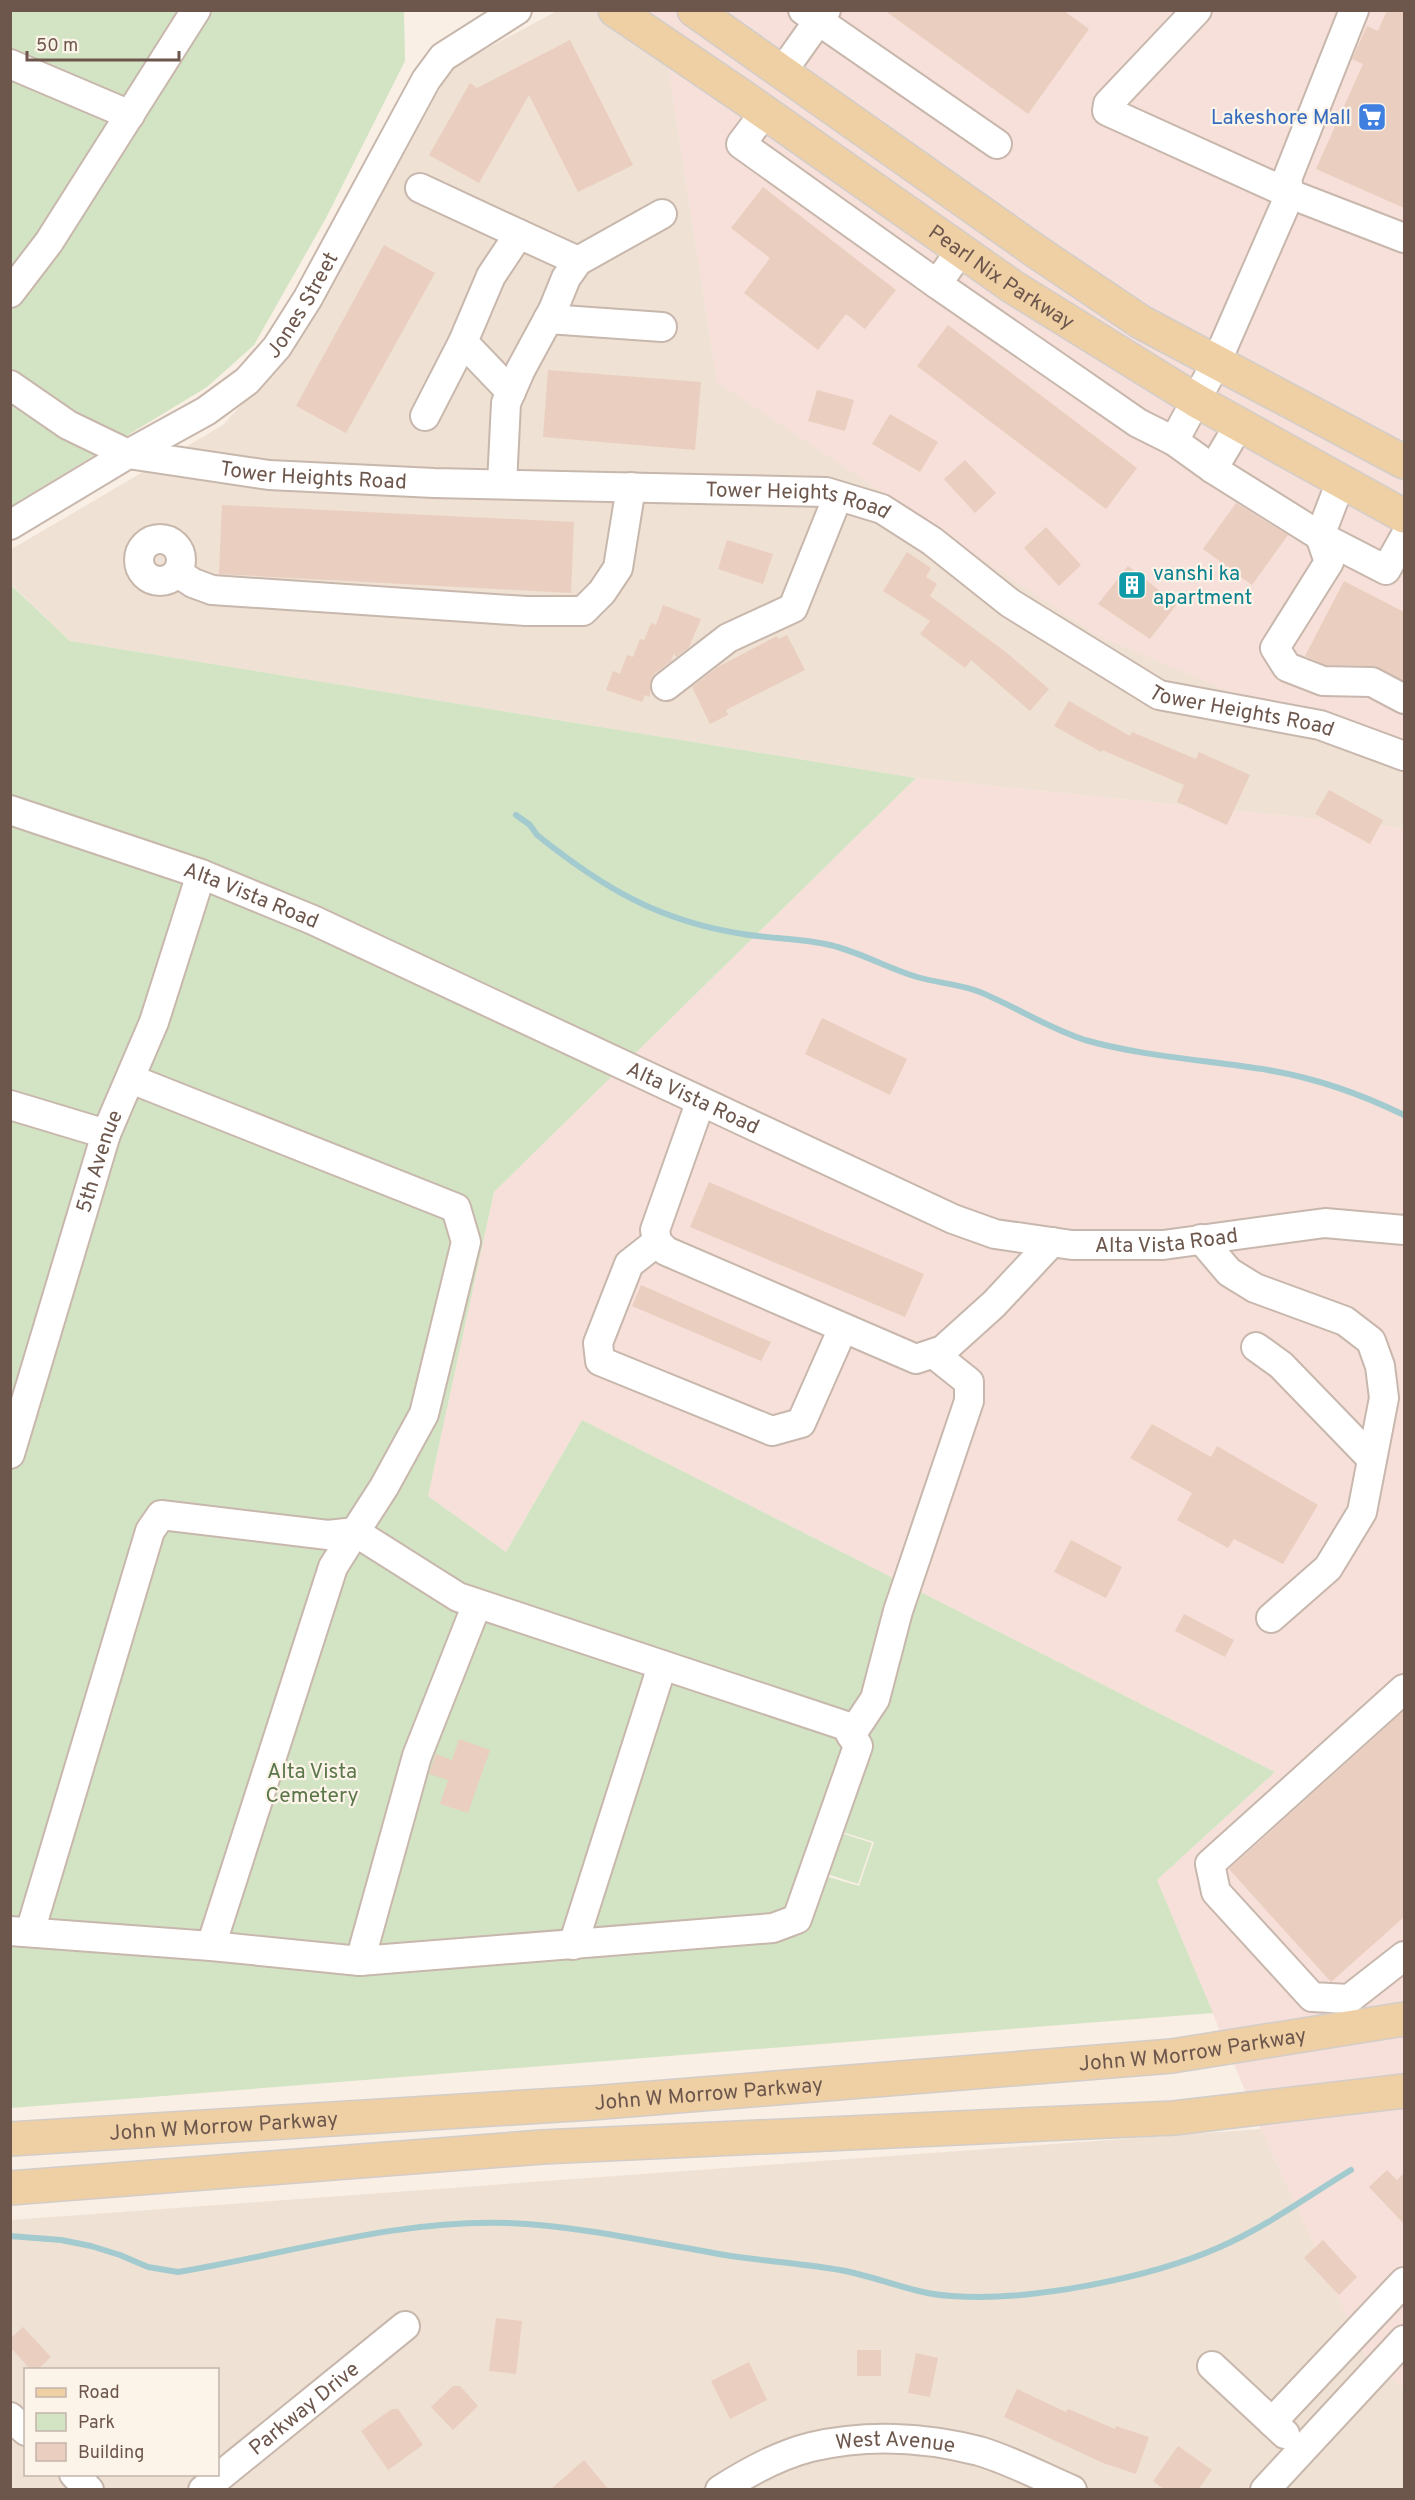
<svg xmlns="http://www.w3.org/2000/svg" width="1415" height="2500" font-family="Overpass,sans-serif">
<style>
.residential{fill:#efe1d3;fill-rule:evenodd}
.commercial{fill:#f7e0d9}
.green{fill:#d3e4c4;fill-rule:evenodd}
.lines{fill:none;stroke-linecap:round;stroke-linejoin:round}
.stream{stroke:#a3cbcf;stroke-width:6}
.building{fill:#eacebf}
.minor-casing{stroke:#c8b7ac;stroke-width:32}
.major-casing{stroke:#d3cdca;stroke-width:36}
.minor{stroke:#fff;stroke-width:28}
.major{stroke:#efcfa4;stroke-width:33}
.labels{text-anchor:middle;stroke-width:4.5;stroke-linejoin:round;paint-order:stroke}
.shop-label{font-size:21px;fill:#366cbe;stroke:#fcf3e9;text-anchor:end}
.street-label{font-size:21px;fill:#6d574d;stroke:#fcf3e9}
.culture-label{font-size:21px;fill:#0d838f;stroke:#fcf3e9;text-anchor:start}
.park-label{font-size:21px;fill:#5a774a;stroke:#fcf3e9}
</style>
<rect width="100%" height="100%" fill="#f9efe4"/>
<g class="residential">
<polygon points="557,11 594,11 668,66 717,382 1404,766 1404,828 916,778 70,641 11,584 10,550 223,425 300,340 452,67"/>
<path d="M1261 2129 1368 2361 1404 2388V2489L11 2490V2220ZM26 2370H218V2474H26Z"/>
</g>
<g class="commercial">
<polygon points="594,11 1404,11 1404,766 1096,635 717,382 668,66"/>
<polygon points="916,778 1404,828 1404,2388 1368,2362 1261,2129 1157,1880 1275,1772 582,1420 506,1552 428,1496 494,1192"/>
</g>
<g class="green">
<polygon points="11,11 404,11 405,61 326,218 254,345 207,387 11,506"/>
<path d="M10 584 70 641 916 778 494 1192 428 1496 506 1552 582 1420 1275 1772 1157 1880 1213 2013 11 2108ZM839 1831 874 1842 859 1886 825 1876Z"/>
<polygon points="841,1833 872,1843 858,1884 827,1874"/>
</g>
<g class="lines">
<g class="stream">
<path d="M516 815 530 825 537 835C602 887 658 921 743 934 772 939 801 938 830 945 860 952 887 968 917 977 937 983 960 984 980 992 1016 1007 1048 1028 1085 1040 1145 1057 1207 1060 1268 1070 1316 1078 1361 1094 1404 1115"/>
<path d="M10 2236 61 2240 91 2246 120 2255 148 2267 178 2272C288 2254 396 2219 508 2223 580 2226 649 2242 719 2254 759 2261 800 2263 840 2270 879 2277 913 2294 952 2296 1029 2302 1150 2278 1220 2247 1266 2227 1308 2196 1351 2170"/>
</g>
</g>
<g class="building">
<polygon points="884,10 1063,10 1089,29 1028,114"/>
<polygon points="1387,10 1404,10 1404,208 1316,169 1363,64 1352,59 1367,26 1378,31"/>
<polygon points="570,40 633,165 578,192 529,95 479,183 429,155 470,83 477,88"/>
<polygon points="763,187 896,290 865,329 846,314 818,350 744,293 770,258 731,228"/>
<polygon points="384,245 435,273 346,433 296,406"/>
<polygon points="948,325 1137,468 1106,509 917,366"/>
<polygon points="548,370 701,382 695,450 543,437"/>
<polygon points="817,390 854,400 845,431 808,421"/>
<polygon points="890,414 938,442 920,472 872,444"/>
<polygon points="965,460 996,493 975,513 944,479"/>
<polygon points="1236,503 1288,535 1252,585 1203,549"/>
<polygon points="222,505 574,522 571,593 219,574"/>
<polygon points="1046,527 1081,565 1059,586 1024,548"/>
<polygon points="727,540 773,554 763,584 718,569"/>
<polygon points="907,552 931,568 926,577 937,584 930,596 1007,653 1049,689 1030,711 971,660 965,668 920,634 930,621 883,591"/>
<polygon points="1128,566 1177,604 1150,639 1098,604"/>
<polygon points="1344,581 1404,612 1404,681 1373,666 1326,665 1305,656"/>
<polygon points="663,605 701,619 689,647 676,657 674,653 671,661 655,673 651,680 650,697 645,695 642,702 606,690 613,671 620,674 627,655 633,657 640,639 644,640 651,623 656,625"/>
<polygon points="787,635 805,670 726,710 728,715 710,724 692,687 718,667 777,636 779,639"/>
<polygon points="1069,701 1130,736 1132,732 1196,759 1199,752 1250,775 1227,825 1177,802 1184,785 1102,750 1101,752 1054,726"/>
<polygon points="1329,790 1383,820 1370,844 1315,814"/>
<polygon points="822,1018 907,1059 890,1095 805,1054"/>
<polygon points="709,1182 924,1274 905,1317 690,1227"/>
<polygon points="641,1285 771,1342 761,1361 632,1306"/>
<polygon points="1152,1424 1211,1457 1217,1446 1318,1505 1283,1564 1234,1539 1228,1548 1177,1520 1192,1493 1130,1458"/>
<polygon points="1071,1540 1122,1567 1106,1598 1054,1572"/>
<polygon points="1184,1614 1234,1640 1225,1657 1175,1631"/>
<polygon points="1404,1711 1404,1917 1331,1982 1229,1869"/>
<polygon points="459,1739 490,1750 468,1813 440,1804 448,1780 429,1774 436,1754 452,1760"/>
<polygon points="1387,2170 1397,2180 1404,2173 1404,2224 1369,2187"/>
<polygon points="1323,2240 1357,2277 1339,2295 1304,2258"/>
<polygon points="496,2318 522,2321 516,2374 489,2371"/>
<polygon points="23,2327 51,2357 37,2370 31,2370 10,2347 10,2339"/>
<rect x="857" y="2350" width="24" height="26"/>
<polygon points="916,2353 938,2358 930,2397 908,2393"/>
<polygon points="749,2362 767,2400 730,2419 711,2381"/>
<polygon points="453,2386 460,2386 478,2406 453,2430 431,2407"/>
<polygon points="1017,2389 1066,2412 1068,2409 1115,2429 1116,2426 1149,2437 1136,2474 1103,2463 1004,2417"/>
<polygon points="392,2409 398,2409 423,2445 388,2470 361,2431"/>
<polygon points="1178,2446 1212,2470 1198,2490 1165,2490 1153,2481"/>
<polygon points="584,2460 609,2490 550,2490"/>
</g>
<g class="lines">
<g class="minor-casing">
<g id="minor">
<polyline points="803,10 997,144"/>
<polyline points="1354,10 1287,179 1290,194 1404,238"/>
<polyline points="10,64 130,115"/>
<polyline points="782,72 826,10"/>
<polyline points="765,112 741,144 937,284"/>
<polyline points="420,188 519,234"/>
<polyline points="961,250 937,284 1138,423 1174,441 1213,469 1320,536 1341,481"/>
<polyline points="10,293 49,242 196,10"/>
<polyline points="548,319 662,327"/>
<path id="s1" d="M10 385 68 425 128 454 269 475 434 483 826 492 882 509 932 541 1010 603 1159 695 1320 725 1404 756"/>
<polyline points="511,392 463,342 491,276 519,234 578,261"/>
<polyline points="425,416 463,342"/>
<polyline points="1174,441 1216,363 1290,194 1107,111 1108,104 1197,10"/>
<polyline points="1213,469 1239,425"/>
<polyline points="502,484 506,403 521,369 553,310 566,278 578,261 662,214"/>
<path id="s2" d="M10 525 128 454 206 411 247 381 277 347 308 298 426 80 443 57 517 10"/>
<polyline points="1404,538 1386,570 1320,536 1329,562 1275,648 1287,667 1323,681 1372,682 1404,699"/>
<circle cx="160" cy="560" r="21"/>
<polyline points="178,573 193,583 212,590 526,611 583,611 602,592 618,568 631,487"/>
<polyline points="666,686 728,638 793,608 838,496"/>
<path id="s3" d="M10 810 201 874 313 920 953 1219 995 1234 1072 1245H1163L1325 1223 1404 1230"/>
<polyline points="700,1103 655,1230 657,1242 666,1251 916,1359 943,1350 994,1304 1052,1242"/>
<polyline points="10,1105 106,1134"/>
<polyline points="1201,1239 1229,1272 1255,1288 1345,1321 1371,1341 1380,1366 1384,1398 1362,1512 1328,1568 1271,1618"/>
<polyline points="657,1242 629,1264 598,1343 600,1361 772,1431 801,1423 843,1328"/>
<polyline points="1256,1347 1281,1365 1372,1459"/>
<path id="s4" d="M10 1454 106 1134 154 1022 201 874"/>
<polyline points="1404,1689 1210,1864 1216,1892 1312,1997 1349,1999 1404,1956"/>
<polyline points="851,1735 875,1699 898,1611 969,1401 969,1382 934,1354"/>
<polyline points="10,1931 211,1946 360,1961 773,1928 797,1919 858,1746 846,1726 458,1597 355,1532 384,1487 424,1414 466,1242 456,1208 131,1079"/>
<polyline points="30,1932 150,1531 161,1515 328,1535 355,1532"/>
<polyline points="573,1945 662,1666"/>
<polyline points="211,1946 333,1567 355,1532"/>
<polyline points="360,1961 417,1756 477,1604"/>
<polyline points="1212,2366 1285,2434"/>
<polyline points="10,2417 26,2431"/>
<polyline points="1272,2422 1404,2282"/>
<polyline points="74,2474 89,2490"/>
<path id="s5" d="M203 2490 405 2326"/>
<path id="s6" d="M720 2490C748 2472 779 2455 811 2447 866 2434 925 2437 979 2451 1010 2460 1042 2477 1072 2490"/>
<polyline points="1265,2490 1404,2340"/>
</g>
</g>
<g class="major-casing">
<g id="major">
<path id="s7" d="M615 10 743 97 1013 287 1197 401 1404 516"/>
<polyline points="694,10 1037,252 1141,322 1404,462"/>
<path id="s8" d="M10 2139 591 2103 1172 2056 1404 2019"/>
<polyline points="10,2188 542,2147 1174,2118 1404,2091"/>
</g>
</g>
<use href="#minor" class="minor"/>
<use href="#major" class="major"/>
</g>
<defs>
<g id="supermarket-square" transform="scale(1.5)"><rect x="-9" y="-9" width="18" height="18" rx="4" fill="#3f7fe0" stroke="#fcf3e9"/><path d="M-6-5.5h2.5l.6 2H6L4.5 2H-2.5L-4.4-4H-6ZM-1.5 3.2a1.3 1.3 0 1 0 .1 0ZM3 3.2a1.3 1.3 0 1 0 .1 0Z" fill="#fff"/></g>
<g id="building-square" transform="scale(1.5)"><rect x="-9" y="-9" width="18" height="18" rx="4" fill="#0f9aa8" stroke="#fcf3e9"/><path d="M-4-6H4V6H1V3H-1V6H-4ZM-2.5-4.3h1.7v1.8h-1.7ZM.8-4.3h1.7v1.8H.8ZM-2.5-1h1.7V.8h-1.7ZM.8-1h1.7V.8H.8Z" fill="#fff"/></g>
</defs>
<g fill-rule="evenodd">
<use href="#supermarket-square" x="1372" y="117"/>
<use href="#building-square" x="1132" y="585"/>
</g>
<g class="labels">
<g class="shop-label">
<text x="1351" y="124">Lakeshore Mall</text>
</g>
<g class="street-label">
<text dy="7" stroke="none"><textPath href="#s7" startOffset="470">Pearl Nix Parkway</textPath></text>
<text dy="7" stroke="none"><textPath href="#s2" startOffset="372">Jones Street</textPath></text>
<text dy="7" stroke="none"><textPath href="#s1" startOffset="324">Tower Heights Road</textPath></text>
<text dy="7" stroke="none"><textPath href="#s1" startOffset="810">Tower Heights Road</textPath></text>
<text dy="7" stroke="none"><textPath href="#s1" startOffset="1314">Tower Heights Road</textPath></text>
<text dy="7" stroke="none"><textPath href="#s3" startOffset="256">Alta Vista Road</textPath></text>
<text dy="7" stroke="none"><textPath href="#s3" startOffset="742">Alta Vista Road</textPath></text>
<text dy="7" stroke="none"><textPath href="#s4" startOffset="306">5th Avenue</textPath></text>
<text dy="7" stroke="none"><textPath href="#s3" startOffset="1246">Alta Vista Road</textPath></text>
<text dy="7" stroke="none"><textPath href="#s8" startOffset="1186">John W Morrow Parkway</textPath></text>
<text dy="7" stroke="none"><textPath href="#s8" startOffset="700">John W Morrow Parkway</textPath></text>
<text dy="7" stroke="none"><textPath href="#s8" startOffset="214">John W Morrow Parkway</textPath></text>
<text dy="7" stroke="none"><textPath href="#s5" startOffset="130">Parkway Drive</textPath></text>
<text dy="7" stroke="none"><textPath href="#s6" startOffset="186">West Avenue</textPath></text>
</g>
<g class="culture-label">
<text x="1153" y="580">vanshi ka<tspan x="1153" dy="24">apartment</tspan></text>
</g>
<g class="park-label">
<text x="312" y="1778">Alta Vista<tspan x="312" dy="24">Cemetery</tspan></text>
</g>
</g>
<rect width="1415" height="2500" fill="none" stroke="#6d574d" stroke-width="24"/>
<rect x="24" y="2368" width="195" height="108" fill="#fcf3e9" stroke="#c3b5ab" stroke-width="1.5"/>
<rect x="36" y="2388" width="30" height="9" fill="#efcfa4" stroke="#c3b5ab" stroke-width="1.5"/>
<text x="78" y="2398" font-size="18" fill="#6d574d">Road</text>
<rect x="36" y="2413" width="30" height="18" fill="#d3e4c4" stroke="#c3b5ab" stroke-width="1.5"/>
<text x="78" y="2428" font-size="18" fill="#6d574d">Park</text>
<rect x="36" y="2443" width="30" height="18" fill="#eacebf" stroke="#c3b5ab" stroke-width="1.5"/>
<text x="78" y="2458" font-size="18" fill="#6d574d">Building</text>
<path d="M27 51v9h152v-9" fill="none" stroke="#6d574d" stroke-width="3"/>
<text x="36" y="51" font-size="18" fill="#6d574d" stroke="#fcf3e9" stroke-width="4.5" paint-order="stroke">50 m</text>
</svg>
